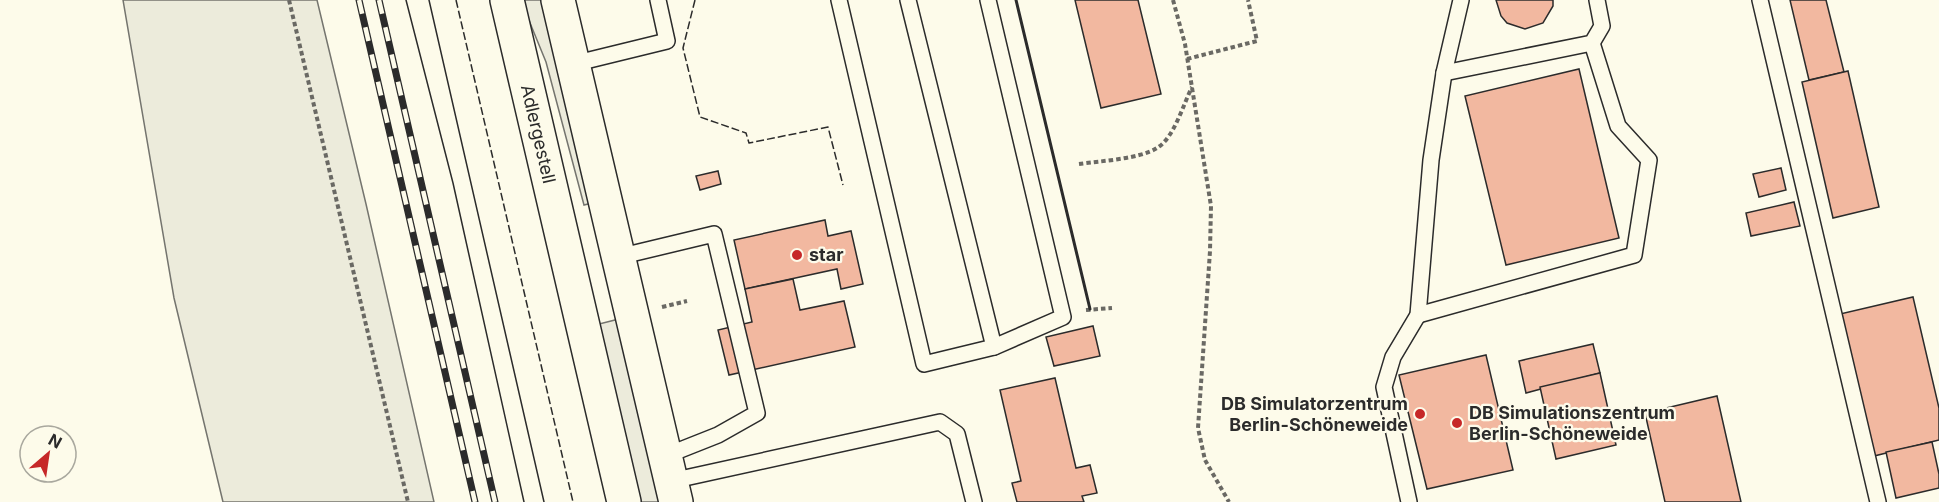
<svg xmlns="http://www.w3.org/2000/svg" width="1939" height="502" font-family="Inter,sans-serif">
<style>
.green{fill:#ecebdb;stroke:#74746e;stroke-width:1.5}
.building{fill:#f2b8a0;stroke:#2b2b2b;stroke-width:1.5}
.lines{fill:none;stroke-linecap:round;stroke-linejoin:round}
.lane-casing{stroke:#2b2b2b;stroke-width:18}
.primary-casing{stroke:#2b2b2b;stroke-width:36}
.path{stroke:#6a6964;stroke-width:4;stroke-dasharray:4.5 3;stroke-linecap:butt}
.lane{stroke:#fdfbea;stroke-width:15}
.primary{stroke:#fdfbea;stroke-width:33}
.tram{stroke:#2b2b2b;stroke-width:1.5}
.rail-casing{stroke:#2b2b2b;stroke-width:7}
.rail{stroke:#fdfbea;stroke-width:4.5;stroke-dasharray:14;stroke-linecap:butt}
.fence{stroke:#2b2b2b;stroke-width:1.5;stroke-dasharray:8 3;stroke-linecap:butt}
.wall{stroke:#2b2b2b;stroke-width:3}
.poi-dot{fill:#c62828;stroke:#fdfbea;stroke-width:2}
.labels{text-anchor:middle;stroke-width:4.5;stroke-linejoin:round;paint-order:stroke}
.street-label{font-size:18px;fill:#2b2b2b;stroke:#fdfbea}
.poi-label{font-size:18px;font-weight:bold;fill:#2b2b2b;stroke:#fdfbea;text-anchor:start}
</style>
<rect width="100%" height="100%" fill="#fdfbea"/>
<g class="green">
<polygon points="123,0 317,0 366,204 434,502 223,502 174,298"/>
<polygon points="523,0 545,0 592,203 584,205 546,62 528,18"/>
<polygon points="619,319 662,502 641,502 599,324"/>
</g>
<g class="building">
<polygon points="1075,0 1138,0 1161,94 1101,108"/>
<polygon points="1496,0 1553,0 1553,6 1543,23 1525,29 1507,23 1501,16"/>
<polygon points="1790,0 1826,0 1844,72 1809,80"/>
<polygon points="1579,69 1619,238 1506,265 1465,96"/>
<polygon points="1848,71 1879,207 1833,218 1802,82"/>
<polygon points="1781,168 1786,190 1759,197 1753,174"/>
<polygon points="718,171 721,184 700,190 696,176"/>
<polygon points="1794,202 1800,226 1751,236 1746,213"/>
<polygon points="825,220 828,236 851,231 863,284 841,289 837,269 745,289 734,240"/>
<polygon points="793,279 800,310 844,301 855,347 729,375 718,330 752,322 745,289"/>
<polygon points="1913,297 1939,408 1939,440 1874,456 1840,314"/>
<polygon points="1093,326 1100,356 1054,366 1046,337"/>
<polygon points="1593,344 1600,373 1526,393 1519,361"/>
<polygon points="1486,355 1513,470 1427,489 1399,375"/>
<polygon points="1600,373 1616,445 1556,459 1540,387"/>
<polygon points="1055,378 1076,468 1090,465 1097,493 1082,496 1084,502 1017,502 1012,483 1021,481 1000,390"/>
<polygon points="1717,396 1741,502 1665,502 1645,413"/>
<polygon points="1932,442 1939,474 1939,488 1896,498 1886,452"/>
</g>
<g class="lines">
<g class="lane-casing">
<g id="lane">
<polyline points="839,0 924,364 994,347 1063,317 988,0"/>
<polyline points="908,0 994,347"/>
<polyline points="1760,0 1878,502"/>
<polyline points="573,64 667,41 658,0"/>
<polyline points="1444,73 1592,43 1602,26 1597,0"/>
<polyline points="618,257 714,234 757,413 718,435 665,456"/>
<polyline points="1418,315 1634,255 1649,160 1618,126 1592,43"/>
<polyline points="671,481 940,422 957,434 974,502"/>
<polyline points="1409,502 1384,387 1393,357 1418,315 1431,160 1444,73 1461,0"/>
</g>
</g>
<g class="primary-casing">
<g id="primary">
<polyline points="507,0 624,502"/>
<polyline points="558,0 676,502"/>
</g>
</g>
<g class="path">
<polyline points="289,0 408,502"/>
<polyline points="1173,0 1185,44 1211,206 1210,251 1198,428 1205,460 1229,502"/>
<polyline points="1187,59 1257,41 1248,0"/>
<path d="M1079 164C1100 161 1140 159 1157 148 1174 138 1183 105 1192 87"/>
<polyline points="662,307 687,301"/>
<polyline points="1086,310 1112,308"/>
</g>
<use href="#lane" class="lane"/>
<use href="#primary" class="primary"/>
<g class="tram">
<polyline points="406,0 453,183 524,502"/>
<polyline points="429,0 544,502"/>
</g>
<g class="rail-casing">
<g id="rail">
<polyline points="359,0 475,502"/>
<polyline points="379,0 495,502"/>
</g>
</g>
<use href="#rail" class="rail"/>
<g class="fence">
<polyline points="456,0 573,502"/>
<polyline points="695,0 683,48 700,117 746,133 749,143 828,127 843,185"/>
</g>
<polyline class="wall" points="1016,0 1090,309"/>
</g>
<g class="poi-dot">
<circle cx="797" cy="255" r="6"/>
<circle cx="1420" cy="414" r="6"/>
<circle cx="1457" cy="423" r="6"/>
</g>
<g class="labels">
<g class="street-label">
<text transform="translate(538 134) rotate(77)" y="6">Adlergestell</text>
</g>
<g class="poi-label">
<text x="809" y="261">star</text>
<text x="1408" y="410" text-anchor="end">DB Simulatorzentrum<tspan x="1408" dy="21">Berlin-Schöneweide</tspan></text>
<text x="1469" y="419">DB Simulationszentrum<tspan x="1469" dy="21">Berlin-Schöneweide</tspan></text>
</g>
</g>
<g transform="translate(48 454) rotate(29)"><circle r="28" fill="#fdfbea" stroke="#a9a89e" stroke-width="1.5"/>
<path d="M0-4.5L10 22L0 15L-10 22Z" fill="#c62828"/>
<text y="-9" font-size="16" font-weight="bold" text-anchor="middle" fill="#2b2b2b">N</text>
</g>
</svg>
